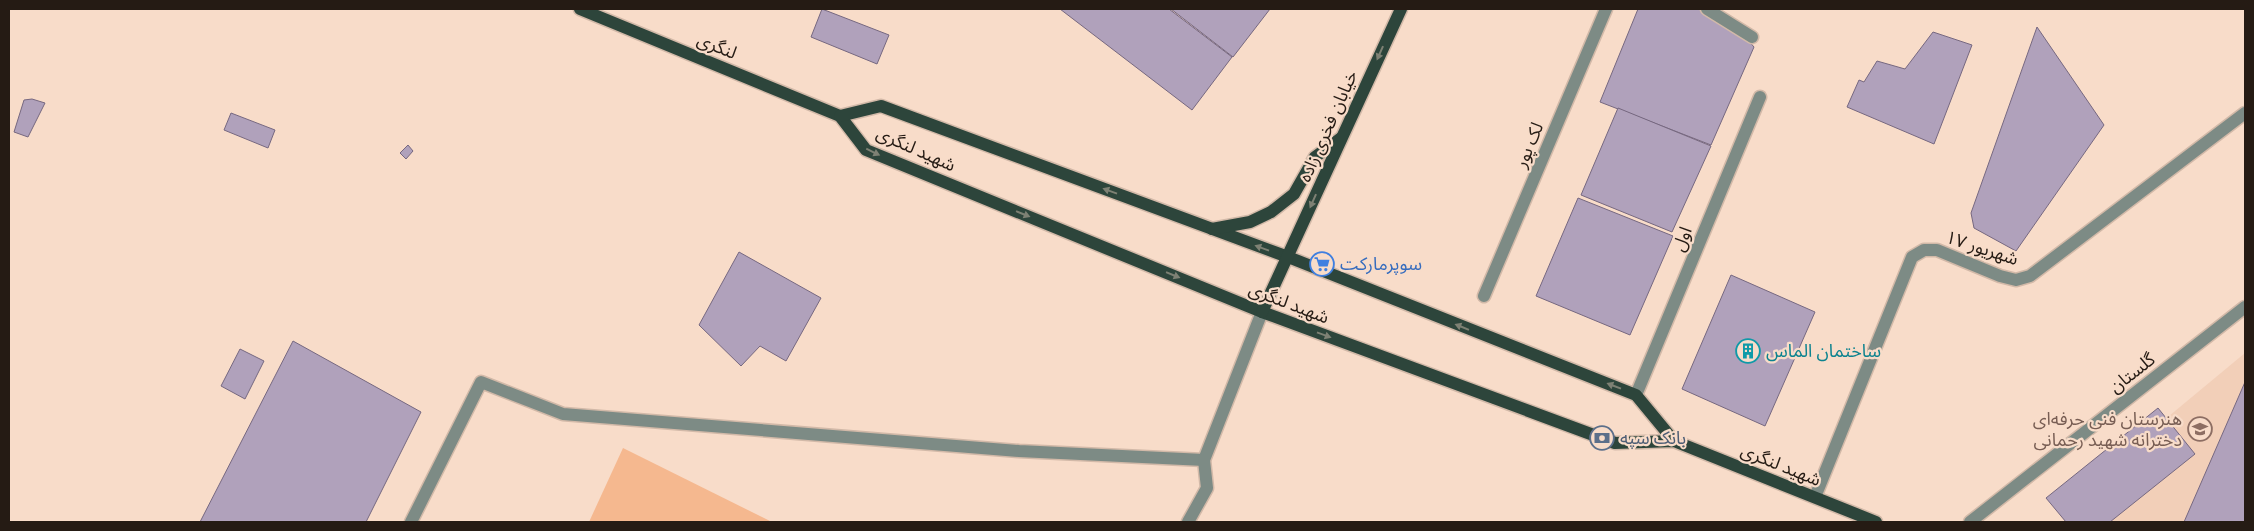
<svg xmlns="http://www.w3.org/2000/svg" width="2254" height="531" font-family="Ubuntu,'Noto Sans Arabic',sans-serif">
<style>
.built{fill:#f2cfb8}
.green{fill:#f5b88f}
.building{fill:#b0a1bb;stroke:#766880}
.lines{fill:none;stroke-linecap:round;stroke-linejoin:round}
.minor-casing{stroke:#d2b9a8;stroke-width:15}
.major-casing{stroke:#d2b9a8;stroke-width:15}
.minor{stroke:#7d8b85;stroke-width:12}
.major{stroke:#2d453b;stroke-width:12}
.oneway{fill:#7e8174}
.labels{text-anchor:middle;stroke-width:4.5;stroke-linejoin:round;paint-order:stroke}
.street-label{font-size:18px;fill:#251b14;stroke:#f8dcc9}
.shop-label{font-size:18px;fill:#366cbe;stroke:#f8dcc9;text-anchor:start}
.culture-label{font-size:18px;fill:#0d838f;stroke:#f8dcc9;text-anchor:start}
.education-label{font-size:18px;fill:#785e54;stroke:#f8dcc9;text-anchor:end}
.service-label{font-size:18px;fill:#4e5e75;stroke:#f8dcc9;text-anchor:start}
</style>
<rect width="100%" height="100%" fill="#f8dcc9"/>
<polygon class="built" points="2245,353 2245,522 2079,522 2063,504"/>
<polygon class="green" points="623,448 772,522 589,522"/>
<g class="building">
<polygon points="822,9 889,35 877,64 811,37"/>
<polygon points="1060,9 1169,9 1232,57 1192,110"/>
<polygon points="1171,9 1270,9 1233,57"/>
<polygon points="1638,9 1705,9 1735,25 1754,47 1711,145 1600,102"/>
<polygon points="2037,27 2104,125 2016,251 1974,228 1971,213"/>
<polygon points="1933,32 1972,45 1934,144 1847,107 1859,80 1864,82 1877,61 1905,69"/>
<polygon points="32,99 45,103 28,137 14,132 24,100"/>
<polygon points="1618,108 1711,146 1672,232 1581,195"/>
<polygon points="231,113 275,130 268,148 224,130"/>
<polygon points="408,145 413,151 406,159 400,153"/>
<polygon points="1578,198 1673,236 1630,335 1536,296"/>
<polygon points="739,252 821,298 786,361 760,346 741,366 699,325"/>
<polygon points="1731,275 1815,312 1765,426 1682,389"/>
<polygon points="293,341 421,412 366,522 200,522"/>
<polygon points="240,349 264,361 245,399 221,386"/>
<polygon points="2245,382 2245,522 2184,522"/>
<polygon points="2158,408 2195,454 2110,522 2066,522 2046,498"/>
</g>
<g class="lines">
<g class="minor-casing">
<g id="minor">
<polyline points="1707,9 1752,37"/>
<polyline points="1484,296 1606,9"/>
<polyline points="1636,395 1760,97"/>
<polyline points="1815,497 1912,257 1924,250 1937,250 2000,276 2016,280 2030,276 2245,113"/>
<polyline points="411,522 481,382 563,414 1019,451 1204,460"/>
<polyline points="1188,522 1207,488 1204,460 1262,312"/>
<polyline points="1970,522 2245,307"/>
</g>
</g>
<g class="major-casing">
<g id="major">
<polyline points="580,9 840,116 866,150 1262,312 1615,443 1674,441 1876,522"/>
<polyline points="840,116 881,106 1288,257 1636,395 1674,441"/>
<polyline points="1212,229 1250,222 1271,212 1294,194 1315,157 1341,138"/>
<polyline points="1262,312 1401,9"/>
</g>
</g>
<use href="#minor" class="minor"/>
<use href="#major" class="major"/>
</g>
<defs><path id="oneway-solid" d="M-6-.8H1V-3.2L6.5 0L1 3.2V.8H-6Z" transform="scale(1.25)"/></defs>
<g class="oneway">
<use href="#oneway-solid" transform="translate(1380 53) rotate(114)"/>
<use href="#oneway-solid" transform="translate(873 152) rotate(26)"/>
<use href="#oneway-solid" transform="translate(1110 191) rotate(-160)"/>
<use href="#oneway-solid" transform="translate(1313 201) rotate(114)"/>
<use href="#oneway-solid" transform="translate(1023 214) rotate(22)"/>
<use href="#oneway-solid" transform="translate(1262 248) rotate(-160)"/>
<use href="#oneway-solid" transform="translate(1173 275) rotate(22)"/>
<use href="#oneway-solid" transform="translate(1462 327) rotate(-158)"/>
<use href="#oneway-solid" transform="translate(1324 335) rotate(20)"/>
<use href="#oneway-solid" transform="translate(1614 386) rotate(-159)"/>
</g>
<defs>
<g id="supermarket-ring" transform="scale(1.25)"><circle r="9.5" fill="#f8dcc9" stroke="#3f7fe0" stroke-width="1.5"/><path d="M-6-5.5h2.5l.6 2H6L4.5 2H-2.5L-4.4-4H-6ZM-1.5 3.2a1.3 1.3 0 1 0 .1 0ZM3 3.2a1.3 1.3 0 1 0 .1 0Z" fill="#3f7fe0"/></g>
<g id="building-ring" transform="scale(1.25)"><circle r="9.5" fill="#f8dcc9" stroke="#0f9aa8" stroke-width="1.5"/><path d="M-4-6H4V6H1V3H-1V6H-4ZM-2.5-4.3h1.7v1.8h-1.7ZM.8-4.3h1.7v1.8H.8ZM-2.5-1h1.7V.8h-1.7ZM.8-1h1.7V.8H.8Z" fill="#0f9aa8"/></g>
<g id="school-ring" transform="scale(1.25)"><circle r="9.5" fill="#f8dcc9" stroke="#8d6e63" stroke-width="1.5"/><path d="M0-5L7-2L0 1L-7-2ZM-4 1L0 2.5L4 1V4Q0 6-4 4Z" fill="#8d6e63"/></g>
<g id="bank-ring" transform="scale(1.25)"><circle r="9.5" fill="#f8dcc9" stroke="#5c6f8a" stroke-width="1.5"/><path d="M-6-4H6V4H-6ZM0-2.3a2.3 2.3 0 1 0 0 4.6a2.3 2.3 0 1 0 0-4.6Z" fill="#5c6f8a"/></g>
</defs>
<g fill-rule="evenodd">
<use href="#supermarket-ring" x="1322" y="264"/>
<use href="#building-ring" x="1748" y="351"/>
<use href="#school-ring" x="2200" y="429"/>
<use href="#bank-ring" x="1602" y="438"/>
</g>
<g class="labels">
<g class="street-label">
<text transform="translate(717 46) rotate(22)" y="6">لنگری</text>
<text transform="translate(1328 126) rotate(-66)" y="6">خیابان فخری زاده</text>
<text transform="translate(1529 145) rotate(-67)" y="6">لک پور</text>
<text transform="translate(916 149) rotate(24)" y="6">شهید لنگری</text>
<text transform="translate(1682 239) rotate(-68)" y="6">اول</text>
<text transform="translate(1982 248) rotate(18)" y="6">۱۷ شهریور</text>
<text transform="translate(1289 303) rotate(21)" y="6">شهید لنگری</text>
<text transform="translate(2132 373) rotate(-38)" y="6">گلستان</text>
<text transform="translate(1781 465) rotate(22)" y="6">شهید لنگری</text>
</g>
<g class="shop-label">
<text x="1340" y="270">سوپرمارکت</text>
</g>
<g class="culture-label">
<text x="1766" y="357">ساختمان الماس</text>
</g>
<g class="education-label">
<text x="2182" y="425">هنرستان فنی حرفه‌ای<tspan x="2182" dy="21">دخترانه شهید رحمانی</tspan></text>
</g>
<g class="service-label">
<text x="1620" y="444">بانک سپه</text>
</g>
</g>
<rect width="2254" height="531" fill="none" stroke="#251b14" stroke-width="20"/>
</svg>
